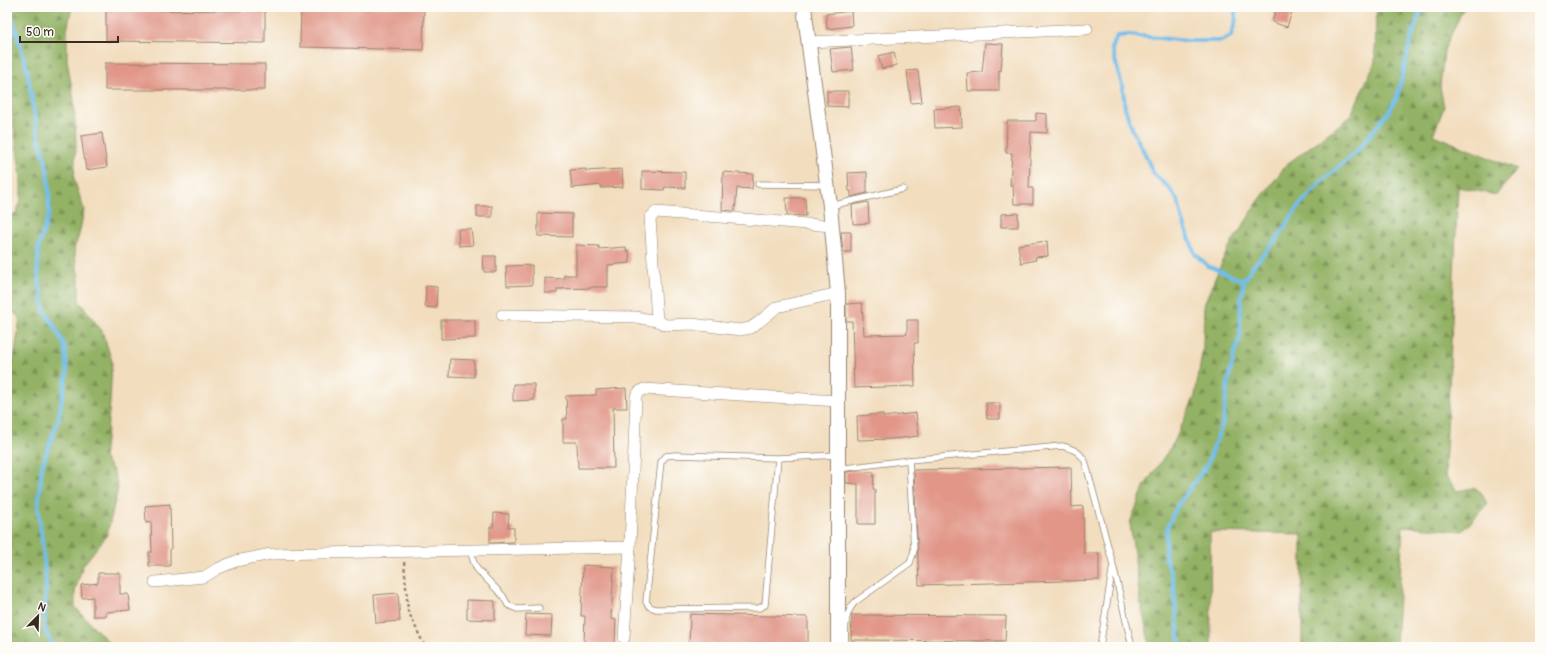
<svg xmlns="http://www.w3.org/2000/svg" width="1547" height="654" font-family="Pangolin,sans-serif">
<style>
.forest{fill:url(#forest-firs);stroke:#676e42}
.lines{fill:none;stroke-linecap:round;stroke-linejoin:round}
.stream{stroke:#71beeb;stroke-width:4}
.building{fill:#e19688}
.service-casing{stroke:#96846e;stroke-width:7}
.minor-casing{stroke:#96846e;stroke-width:12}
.tertiary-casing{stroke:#96846e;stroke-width:16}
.path{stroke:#96846e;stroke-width:2.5;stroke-dasharray:3 3;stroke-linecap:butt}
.service{stroke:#fff;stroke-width:5.5}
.minor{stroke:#fff;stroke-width:11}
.tertiary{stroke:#fff;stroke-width:14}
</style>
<defs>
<pattern id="forest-firs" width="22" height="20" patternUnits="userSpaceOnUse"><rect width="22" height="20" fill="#93b265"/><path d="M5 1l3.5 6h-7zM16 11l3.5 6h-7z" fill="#799153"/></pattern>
</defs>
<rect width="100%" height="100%" fill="#fdfcf7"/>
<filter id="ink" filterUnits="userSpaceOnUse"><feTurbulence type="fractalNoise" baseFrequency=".025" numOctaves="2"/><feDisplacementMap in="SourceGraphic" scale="8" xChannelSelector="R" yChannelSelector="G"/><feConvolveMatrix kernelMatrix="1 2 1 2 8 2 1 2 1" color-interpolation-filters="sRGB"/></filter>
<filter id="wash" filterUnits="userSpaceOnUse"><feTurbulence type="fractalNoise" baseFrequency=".012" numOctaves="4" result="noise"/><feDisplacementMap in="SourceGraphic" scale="16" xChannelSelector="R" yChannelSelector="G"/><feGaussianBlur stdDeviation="0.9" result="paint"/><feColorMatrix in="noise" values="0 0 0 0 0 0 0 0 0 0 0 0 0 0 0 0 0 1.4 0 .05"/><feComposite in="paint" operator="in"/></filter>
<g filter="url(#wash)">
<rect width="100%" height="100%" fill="#f2ddbe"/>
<g class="forest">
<polygon points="7,7 72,7 67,30 67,60 74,101 76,144 74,179 84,210 79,235 74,249 79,279 79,301 102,331 112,361 110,403 104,458 114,472 118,488 107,535 83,565 75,591 75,607 113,647 9,647 7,629 7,372 12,372 20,318 7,307 7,217 16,214 21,199 21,178 11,106 7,96"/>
<polygon points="1379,7 1464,7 1444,50 1440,87 1444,107 1433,135 1517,169 1496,195 1458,187 1445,475 1457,491 1474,488 1481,492 1487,504 1463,531 1403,526 1396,647 1302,647 1302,534 1210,532 1211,647 1150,647 1140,600 1130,523 1145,485 1174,442 1195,396 1203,348 1204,304 1228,249 1258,202 1287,164 1350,117 1375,62 1376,14"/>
</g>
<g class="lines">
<g class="stream">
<polyline points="9,7 27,69 38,135 46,162 49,187 49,214 38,249 38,274 44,310 55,327 65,347 67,373 58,420 42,466 38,506 43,549 46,586 44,628 53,647"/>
<polyline points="1234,7 1236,19 1231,36 1221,41 1187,41 1130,35 1117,36 1112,49 1123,89 1125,108 1133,131 1146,156 1153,173 1170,189 1178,201 1182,218 1195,254 1208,266 1244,281"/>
<polyline points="1180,647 1173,580 1165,556 1167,528 1177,506 1207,465 1223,422 1228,383 1234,355 1240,336 1241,298 1244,281 1252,267 1276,240 1299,206 1321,182 1356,152 1388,113 1397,97 1411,39 1422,7"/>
</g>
</g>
<g id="blocks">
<g class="building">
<polygon points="301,7 424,7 423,50 300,47"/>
<polygon points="1277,7 1292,12 1287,27 1272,22"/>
<polygon points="106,10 265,11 265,43 106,41"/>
<polygon points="851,11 852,26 827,29 826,14"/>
<polygon points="985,43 1003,44 1001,71 999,70 999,91 968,91 967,73 982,72"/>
<polygon points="851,47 854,70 833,72 830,49"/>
<polygon points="894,52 897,65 882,69 878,56"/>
<polygon points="105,63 265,64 265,90 105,90"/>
<polygon points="918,70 922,102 911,103 907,71"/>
<polygon points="827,91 848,91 848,107 827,106"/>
<polygon points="961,107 962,127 935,128 934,109"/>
<polygon points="1036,113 1047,114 1047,133 1031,132 1029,188 1033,188 1033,204 1014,204 1013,185 1010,185 1012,153 1006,153 1007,121 1036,121"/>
<polygon points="102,133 107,167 86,170 81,136"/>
<polygon points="586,169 586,171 622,169 623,187 601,188 601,185 572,188 570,170"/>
<polygon points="642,171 685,172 685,188 665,187 664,190 642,189"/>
<polygon points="723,172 753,174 752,189 737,188 735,211 722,210"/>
<polygon points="867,172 867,193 851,197 851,191 849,191 848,173"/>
<polygon points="786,198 805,198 806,216 787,215"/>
<polygon points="868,202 869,223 853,224 852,205"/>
<rect x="477" y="206" width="15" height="11"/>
<polygon points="538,213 572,214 572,237 538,236"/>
<polygon points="1018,213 1018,227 1001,227 1001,214"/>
<polygon points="458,229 471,229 473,245 459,246"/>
<polygon points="841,232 851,232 851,252 843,252"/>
<polygon points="1047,241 1048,256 1035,257 1036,260 1021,263 1018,245"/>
<polygon points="576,245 599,246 599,249 626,247 626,251 629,251 630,263 608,265 608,287 592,287 591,288 557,289 557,293 545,293 545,278 564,279 564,275 576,275"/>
<polygon points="483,256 496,256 496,272 484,272"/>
<polygon points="532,265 532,285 507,286 506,266"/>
<polygon points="426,286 437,287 436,308 425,307"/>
<polygon points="862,303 864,335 907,334 907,320 918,320 918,343 914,343 915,386 854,388 852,321 846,321 846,304"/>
<polygon points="441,320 475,320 475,338 441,339"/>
<polygon points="450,359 474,360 474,377 449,376"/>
<polygon points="513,384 534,384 534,400 513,401"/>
<polygon points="626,388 627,408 613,408 614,468 578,468 577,442 563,442 563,419 567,419 566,396 596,395 596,390"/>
<polygon points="986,403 1000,403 1000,419 987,419"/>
<polygon points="916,413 919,436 892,439 858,440 857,416 883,414 883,417"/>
<polygon points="1071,467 1072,507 1083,506 1084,553 1099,553 1099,580 919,585 914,470"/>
<polygon points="854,471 874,472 873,489 875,489 875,524 858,524 858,484 846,483 846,472"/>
<polygon points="170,504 171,549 170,550 170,566 149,566 149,552 152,552 151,522 146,523 145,506"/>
<polygon points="494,513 509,514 508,527 514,528 514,542 490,543 490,527 493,527"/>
<polygon points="583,565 614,567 611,619 616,620 615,645 584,643 585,616 581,616"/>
<polygon points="98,573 120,573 120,594 128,594 130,610 106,612 106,616 93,616 93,597 82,598 81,585 98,583"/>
<polygon points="398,593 400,621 376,623 374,595"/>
<polygon points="467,600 495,601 495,620 467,619"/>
<polygon points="526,614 552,615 551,636 525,635"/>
<polygon points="690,614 808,617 808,647 689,647"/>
<polygon points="852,615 1006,616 1005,641 851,640"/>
</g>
</g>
</g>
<g filter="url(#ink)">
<use href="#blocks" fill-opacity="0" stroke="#96846e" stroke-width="1"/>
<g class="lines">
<g class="service-casing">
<g id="service">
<polyline points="758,184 826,185"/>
<polyline points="830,206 903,189"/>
<polyline points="778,458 765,605 759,608 656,609 650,607 646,602 661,462 666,456 675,455 778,458 838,455"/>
<path d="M838 469 909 460 1062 446C1073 449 1079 451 1085 461L1113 565 1100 647"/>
<polyline points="470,550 474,563 477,569 503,596 508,605 517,609 539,608"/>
<polyline points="1114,569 1132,647"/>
<path d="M845 647C846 630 843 615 855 602L910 563 914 551 909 460"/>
</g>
</g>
<g class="minor-casing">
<g id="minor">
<polyline points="810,42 1087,29"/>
<polyline points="502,315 635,317 657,321 666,325 692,324 740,330 750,328 759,322 777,307 838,293"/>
<polyline points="657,321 650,218 656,212 832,226"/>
<polyline points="155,582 204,577 217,569 236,561 271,554 630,547 636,396 639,392 644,389 838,401"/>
<polyline points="624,638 630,547"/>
</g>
</g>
<g class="tertiary-casing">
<polyline id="tertiary" points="804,7 830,206 838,293 838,647"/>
</g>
<polyline class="path" points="404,562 408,611 425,647"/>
<use href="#service" class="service"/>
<use href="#minor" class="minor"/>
<use href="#tertiary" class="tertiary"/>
</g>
</g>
<rect width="1547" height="654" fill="none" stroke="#fdfcf7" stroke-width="24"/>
<g transform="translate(38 616) rotate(23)" stroke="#fdfcf7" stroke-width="3" paint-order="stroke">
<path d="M0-3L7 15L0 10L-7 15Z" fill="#3b2a1e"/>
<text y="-6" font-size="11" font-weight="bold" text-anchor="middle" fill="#3b2a1e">N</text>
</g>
<path d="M20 36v6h98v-6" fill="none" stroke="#3b2a1e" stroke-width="2"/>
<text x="26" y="36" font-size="12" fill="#3b2a1e" stroke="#fdfcf7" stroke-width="3" paint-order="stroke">50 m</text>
</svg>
